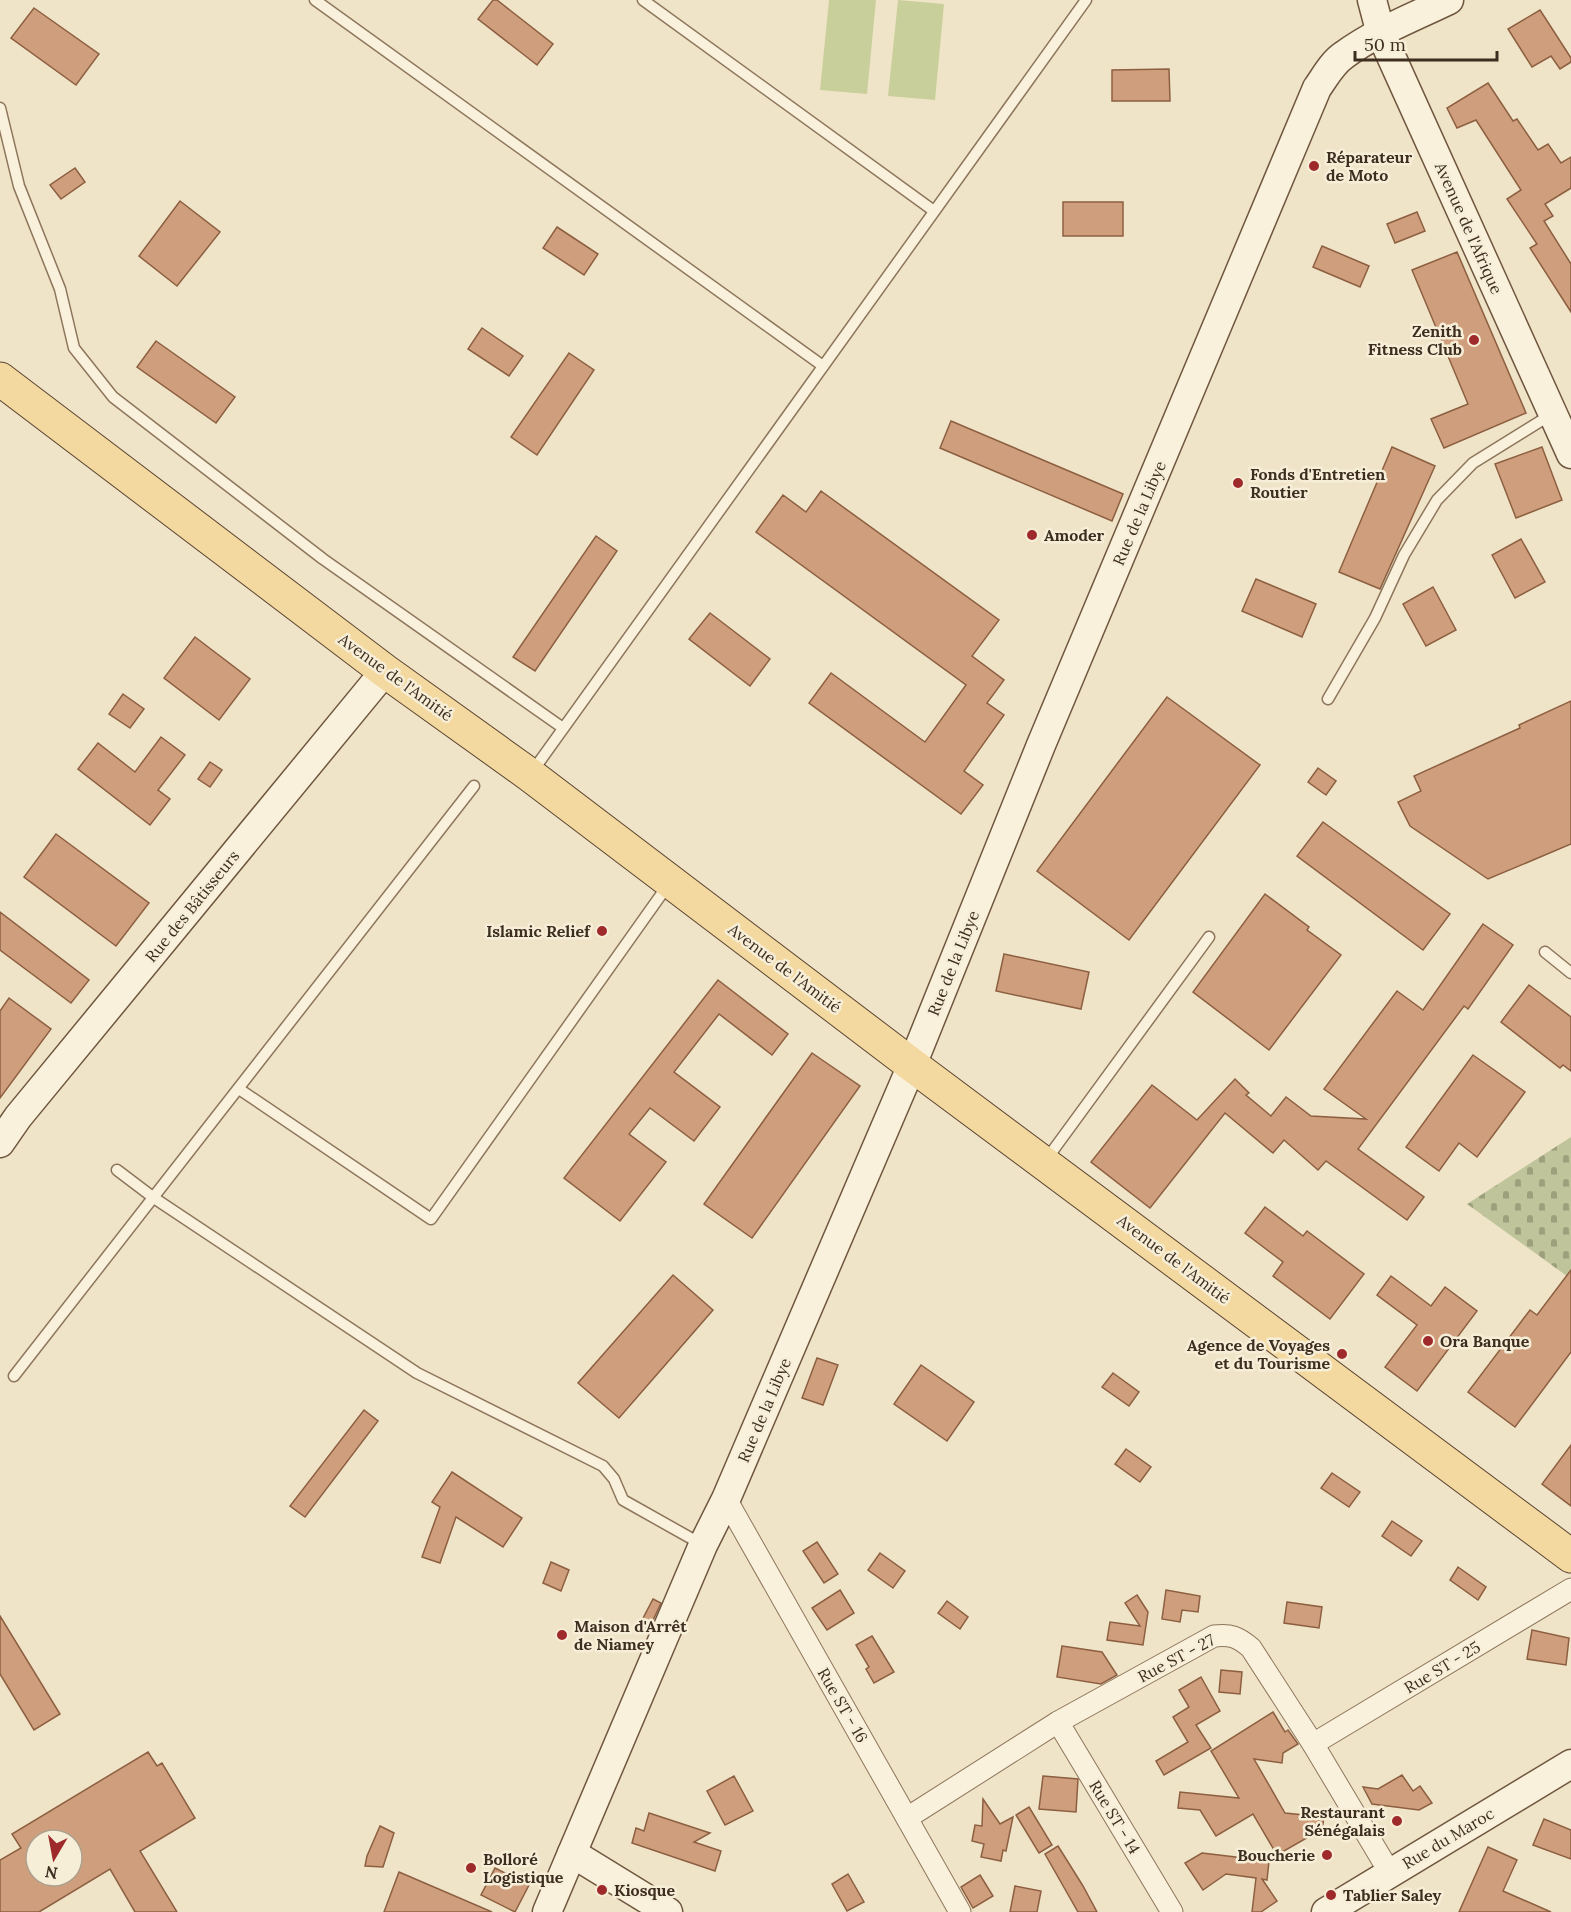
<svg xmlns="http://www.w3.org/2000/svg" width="1571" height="1912" font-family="Lora,serif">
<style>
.cemetery{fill:url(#cemetery-stones)}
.park{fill:#c9cf9b}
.building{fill:#cf9f7d;stroke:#8d5f41;stroke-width:1.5;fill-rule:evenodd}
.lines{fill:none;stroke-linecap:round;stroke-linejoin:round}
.lane-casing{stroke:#8d765c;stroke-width:13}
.street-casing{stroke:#8d765c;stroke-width:23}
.secondary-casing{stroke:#6f573f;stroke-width:31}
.primary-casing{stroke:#5b4430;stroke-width:35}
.lane{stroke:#faf1dc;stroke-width:10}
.street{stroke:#faf1dc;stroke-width:21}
.secondary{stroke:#faf1dc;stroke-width:28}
.primary{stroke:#f3d9a0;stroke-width:33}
.poi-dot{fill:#9e2a2b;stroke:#f7eed8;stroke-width:2}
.labels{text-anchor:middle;stroke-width:5;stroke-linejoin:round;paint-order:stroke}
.poi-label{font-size:16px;font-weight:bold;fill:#3d2e20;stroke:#f7eed8;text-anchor:start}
.street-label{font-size:16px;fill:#3d2e20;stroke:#f7eed8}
</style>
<defs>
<pattern id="cemetery-stones" width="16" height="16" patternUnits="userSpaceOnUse" patternTransform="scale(1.5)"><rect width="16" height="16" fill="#bfc49a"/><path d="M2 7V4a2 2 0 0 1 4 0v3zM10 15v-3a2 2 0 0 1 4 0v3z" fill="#9ca07d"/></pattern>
</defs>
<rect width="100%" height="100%" fill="#f0e4c8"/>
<polygon class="cemetery" points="1571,1137 1571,1279 1467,1204"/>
<g class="park">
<polygon points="829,0 876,0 867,94 820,90"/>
<polygon points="898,0 944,4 935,100 888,96"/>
</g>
<g class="building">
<polygon points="493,0 497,0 553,44 537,65 478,19"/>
<polygon points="34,8 99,54 76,85 11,38"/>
<polygon points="1540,10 1571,58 1571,62 1560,69 1551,56 1532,67 1508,29"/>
<polygon points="1169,69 1170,101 1112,101 1112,70"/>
<polygon points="1488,83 1513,121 1517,119 1538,150 1548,144 1561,163 1571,157 1571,188 1545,204 1553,216 1544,221 1571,264 1571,312 1530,248 1537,244 1507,199 1521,190 1476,120 1457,128 1447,108"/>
<polygon points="75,168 85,182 61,199 50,185"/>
<polygon points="180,201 220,232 177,286 139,256"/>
<rect x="1063" y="202" width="60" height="34"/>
<polygon points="1417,212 1425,231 1395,243 1387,224"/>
<polygon points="557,227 598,254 584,275 543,248"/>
<polygon points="1322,246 1369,266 1360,287 1313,267"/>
<polygon points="1457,252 1526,413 1444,448 1431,419 1468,404 1412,270"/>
<polygon points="482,328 523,356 509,376 468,349"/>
<polygon points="156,341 235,397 216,423 137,367"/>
<polygon points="569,353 594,370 537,455 511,437"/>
<polygon points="951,421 1123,494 1112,521 940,448"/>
<polygon points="1392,447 1435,466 1380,589 1339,572"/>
<polygon points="1542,447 1562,500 1516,518 1495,464"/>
<polygon points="821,491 999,620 972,656 1004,680 987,703 1004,715 964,771 983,785 961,814 809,703 831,673 925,742 966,685 756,532 783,495 806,512"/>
<polygon points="596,536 617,551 535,671 513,657"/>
<polygon points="1521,539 1545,582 1515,598 1492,555"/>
<polygon points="1256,579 1316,604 1302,637 1242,611"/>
<polygon points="1433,587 1456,630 1426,646 1403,604"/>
<polygon points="710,613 770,659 750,686 689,639"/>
<polygon points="195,637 250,679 219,720 164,678"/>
<polygon points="123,694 144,709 130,728 109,714"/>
<polygon points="1167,697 1260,765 1129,940 1037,871"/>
<polygon points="1571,701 1571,844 1488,879 1410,826 1398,802 1421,791 1414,776 1520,728 1519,725"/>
<polygon points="161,737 185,755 158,790 170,799 150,825 78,769 98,743 135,772"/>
<polygon points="210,762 222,770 210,787 198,779"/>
<polygon points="1318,768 1336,781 1326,795 1308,782"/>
<polygon points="1323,822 1450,914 1423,950 1297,856"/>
<polygon points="56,834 149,903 116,946 24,877"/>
<polygon points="1265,894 1309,927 1307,930 1341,955 1269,1050 1193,992"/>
<polygon points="0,912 89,980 71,1003 0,950"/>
<polygon points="1483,924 1513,945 1468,1009 1464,1006 1358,1149 1424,1197 1407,1220 1326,1161 1318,1170 1284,1140 1273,1153 1225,1113 1150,1208 1091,1162 1152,1085 1197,1120 1235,1079 1249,1093 1246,1095 1271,1116 1286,1097 1311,1116 1366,1119 1324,1089 1397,991 1423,1010"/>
<polygon points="1004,954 1089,972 1081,1009 996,991"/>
<polygon points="718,980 788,1034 772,1055 719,1014 674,1072 720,1107 694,1141 650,1108 629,1134 666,1162 620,1221 564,1178"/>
<polygon points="1529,985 1571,1017 1571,1071 1563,1065 1560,1068 1501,1022"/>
<polygon points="9,998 51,1029 0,1098 0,1011"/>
<polygon points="812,1053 860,1086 752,1238 704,1204"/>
<polygon points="1473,1055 1525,1092 1477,1157 1459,1143 1439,1171 1406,1147"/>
<polygon points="1265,1207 1303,1236 1307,1231 1364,1274 1330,1319 1273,1276 1283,1262 1245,1233"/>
<polygon points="1571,1270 1571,1352 1515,1427 1468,1392 1530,1310 1537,1315"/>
<polygon points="673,1275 713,1310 619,1418 578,1383"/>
<polygon points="1391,1276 1431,1306 1445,1287 1477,1311 1417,1391 1385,1367 1417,1325 1377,1295"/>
<polygon points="817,1358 838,1365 823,1405 802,1398"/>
<polygon points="921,1365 974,1402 947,1441 894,1404"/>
<polygon points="1113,1373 1139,1392 1129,1406 1102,1387"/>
<polygon points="364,1410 378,1421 305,1517 290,1506"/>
<polygon points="1571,1445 1571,1506 1542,1484"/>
<polygon points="1126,1449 1151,1467 1140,1482 1115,1464"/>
<polygon points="452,1472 522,1518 503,1547 456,1517 440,1563 422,1557 440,1507 432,1502"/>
<polygon points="1332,1473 1360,1492 1349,1507 1321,1488"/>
<polygon points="1392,1521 1422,1541 1411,1556 1382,1536"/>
<polygon points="817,1542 838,1574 824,1583 803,1551"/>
<polygon points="880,1553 905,1571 893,1588 868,1570"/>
<polygon points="551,1562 569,1570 561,1591 543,1583"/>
<polygon points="1458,1567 1486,1587 1478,1600 1450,1580"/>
<polygon points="840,1590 854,1613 827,1630 812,1608"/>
<polygon points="1166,1590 1200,1596 1198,1612 1182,1610 1180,1622 1162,1619"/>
<polygon points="1137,1595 1148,1612 1143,1645 1107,1640 1110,1622 1140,1626 1125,1603"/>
<polygon points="653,1599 661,1603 649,1629 640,1624"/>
<polygon points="947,1601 968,1617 960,1629 938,1613"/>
<polygon points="1287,1602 1322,1607 1319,1628 1284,1623"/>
<polygon points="0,1616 60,1714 34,1730 0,1674"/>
<polygon points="1532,1630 1569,1638 1566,1665 1527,1659"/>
<polygon points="872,1636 894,1672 874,1683 866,1669 869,1667 856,1645"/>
<polygon points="1062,1646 1102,1652 1117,1675 1101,1684 1057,1677"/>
<polygon points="1221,1670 1242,1672 1240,1694 1219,1692"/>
<polygon points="1201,1677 1220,1711 1196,1725 1211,1748 1164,1775 1156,1761 1188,1742 1173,1717 1189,1707 1179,1690"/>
<polygon points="1273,1712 1285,1732 1288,1730 1298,1744 1283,1753 1282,1763 1254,1759 1285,1813 1324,1817 1321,1837 1310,1836 1277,1855 1253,1814 1216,1836 1200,1810 1178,1808 1180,1792 1239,1798 1211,1751"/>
<path d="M148 1752 157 1766 162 1763 195 1818 140 1851 177 1912H135L110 1869 39 1912H0V1860L21 1848 12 1834ZM36 1840H72V1876H36Z"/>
<polygon points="1402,1775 1413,1791 1420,1786 1432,1803 1419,1810 1372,1804 1363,1787 1378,1789"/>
<polygon points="734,1776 753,1811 725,1825 707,1791"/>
<polygon points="1043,1776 1078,1779 1076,1812 1039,1809"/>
<polygon points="983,1799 1000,1824 1013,1817 1006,1851 1003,1850 1001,1861 981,1857 984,1844 972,1841 975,1825 982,1826"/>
<polygon points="1029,1807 1052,1845 1039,1853 1016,1815"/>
<polygon points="649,1813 710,1833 694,1842 721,1851 715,1871 632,1843 636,1828 644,1831"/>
<polygon points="1544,1819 1571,1830 1571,1859 1533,1845"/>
<polygon points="380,1826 394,1833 383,1867 365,1866 367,1856"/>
<polygon points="1058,1846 1083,1886 1097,1912 1078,1912 1045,1854"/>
<polygon points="1488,1847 1517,1860 1503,1891 1551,1912 1459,1912"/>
<polygon points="1202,1853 1269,1861 1267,1880 1262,1879 1277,1901 1261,1912 1252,1912 1256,1878 1226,1874 1203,1890 1185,1863"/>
<polygon points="495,1868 529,1885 515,1912 481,1895"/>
<polygon points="399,1872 492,1912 384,1912"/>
<polygon points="848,1874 864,1902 847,1911 832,1884"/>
<polygon points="980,1875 993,1896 973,1908 961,1887"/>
<polygon points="1015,1886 1041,1891 1037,1912 1010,1912"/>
</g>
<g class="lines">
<g class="lane-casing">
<g id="lane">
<polyline points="315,0 823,366"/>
<polyline points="643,0 934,211"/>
<polyline points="0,108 19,186 60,289 74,348 113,397 323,559 563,728"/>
<polyline points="1328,699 1375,618 1404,555 1437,500 1473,463 1552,414"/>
<polyline points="532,772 1086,0"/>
<polyline points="1545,952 1571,973"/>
<polyline points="239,1089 431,1219 668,885"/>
<polyline points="1046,1160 1209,937"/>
<polyline points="117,1170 154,1198 417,1373 603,1466 614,1479 623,1500 703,1545"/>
<polyline points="14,1376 474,786"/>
</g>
</g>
<g class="street-casing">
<g id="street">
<polyline points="726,1499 960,1912"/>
<polyline points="1058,1722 1172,1912"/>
<polyline points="1313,1744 1571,1589"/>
<path d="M907 1818 1058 1722 1214 1636C1231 1634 1238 1637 1251 1648L1313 1744 1390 1873"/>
</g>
</g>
<g class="secondary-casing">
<g id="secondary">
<polyline points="1372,0 1381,34 1571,454"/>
<polyline points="0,1143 18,1117 385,671"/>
<polyline points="572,1853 668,1912"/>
<path d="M547 1912 703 1545 726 1499 912 1065 1041 745 1317 88C1325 77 1332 63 1344 55 1375 32 1414 17 1449 0"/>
<polyline points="1326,1912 1571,1764"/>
</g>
</g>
<g class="primary-casing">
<polyline id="primary" points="0,379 385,671 530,775 912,1065 1571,1556"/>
</g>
<use href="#lane" class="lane"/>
<use href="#street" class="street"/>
<use href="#secondary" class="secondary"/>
<use href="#primary" class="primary"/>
</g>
<g class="poi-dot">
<circle cx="1314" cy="166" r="6"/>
<circle cx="1474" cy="340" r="6"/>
<circle cx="1238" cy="483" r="6"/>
<circle cx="1032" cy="535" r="6"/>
<circle cx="602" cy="931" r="6"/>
<circle cx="1428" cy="1341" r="6"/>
<circle cx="1342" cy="1354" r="6"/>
<circle cx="562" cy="1635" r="6"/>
<circle cx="1397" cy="1821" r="6"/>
<circle cx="1327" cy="1855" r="6"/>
<circle cx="471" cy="1868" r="6"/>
<circle cx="602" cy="1890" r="6"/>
<circle cx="1331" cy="1895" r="6"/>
</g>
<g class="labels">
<g class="poi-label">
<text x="1326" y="163">Réparateur<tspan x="1326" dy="18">de Moto</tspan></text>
<text x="1462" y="337" text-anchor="end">Zenith<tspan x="1462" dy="18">Fitness Club</tspan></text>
<text x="1250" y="480">Fonds d'Entretien<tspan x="1250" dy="18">Routier</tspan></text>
<text x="1044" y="541">Amoder</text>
<text x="590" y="937" text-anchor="end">Islamic Relief</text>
<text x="1440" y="1347">Ora Banque</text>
<text x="1330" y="1351" text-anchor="end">Agence de Voyages<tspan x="1330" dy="18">et du Tourisme</tspan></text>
<text x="574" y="1632">Maison d'Arrêt<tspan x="574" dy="18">de Niamey</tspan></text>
<text x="1385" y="1818" text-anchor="end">Restaurant<tspan x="1385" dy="18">Sénégalais</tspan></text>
<text x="1315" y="1861" text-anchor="end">Boucherie</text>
<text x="483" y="1865">Bolloré<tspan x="483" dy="18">Logistique</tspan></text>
<text x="614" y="1896">Kiosque</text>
<text x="1343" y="1901">Tablier Saley</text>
</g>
<g class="street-label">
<text transform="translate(1469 228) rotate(66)" y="6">Avenue de l'Afrique</text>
<text transform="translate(1139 513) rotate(-67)" y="6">Rue de la Libye</text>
<text transform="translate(396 677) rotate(36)" y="6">Avenue de l'Amitié</text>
<text transform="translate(192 906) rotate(-51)" y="6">Rue des Bâtisseurs</text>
<text transform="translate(953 963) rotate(-68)" y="6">Rue de la Libye</text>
<text transform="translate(785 968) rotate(37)" y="6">Avenue de l'Amitié</text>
<text transform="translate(1174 1259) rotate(37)" y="6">Avenue de l'Amitié</text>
<text transform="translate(764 1410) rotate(-67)" y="6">Rue de la Libye</text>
<text transform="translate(1176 1658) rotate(-28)" y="6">Rue ST - 27</text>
<text transform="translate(1442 1667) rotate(-31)" y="6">Rue ST - 25</text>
<text transform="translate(843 1705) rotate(60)" y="6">Rue ST - 16</text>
<text transform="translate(1115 1817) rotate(59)" y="6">Rue ST - 14</text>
<text transform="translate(1448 1838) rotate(-31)" y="6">Rue du Maroc</text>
</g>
</g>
<g transform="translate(54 1858) rotate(190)"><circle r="28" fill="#f7eed8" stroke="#ada18e" stroke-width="1.5"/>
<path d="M0-4.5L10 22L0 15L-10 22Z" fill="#9e2a2b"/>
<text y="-9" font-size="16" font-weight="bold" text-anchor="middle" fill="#3d2e20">N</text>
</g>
<path d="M1355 51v9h142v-9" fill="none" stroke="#3d2e20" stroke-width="3"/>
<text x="1364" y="51" font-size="18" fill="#3d2e20" stroke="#f7eed8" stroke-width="4.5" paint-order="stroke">50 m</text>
</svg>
